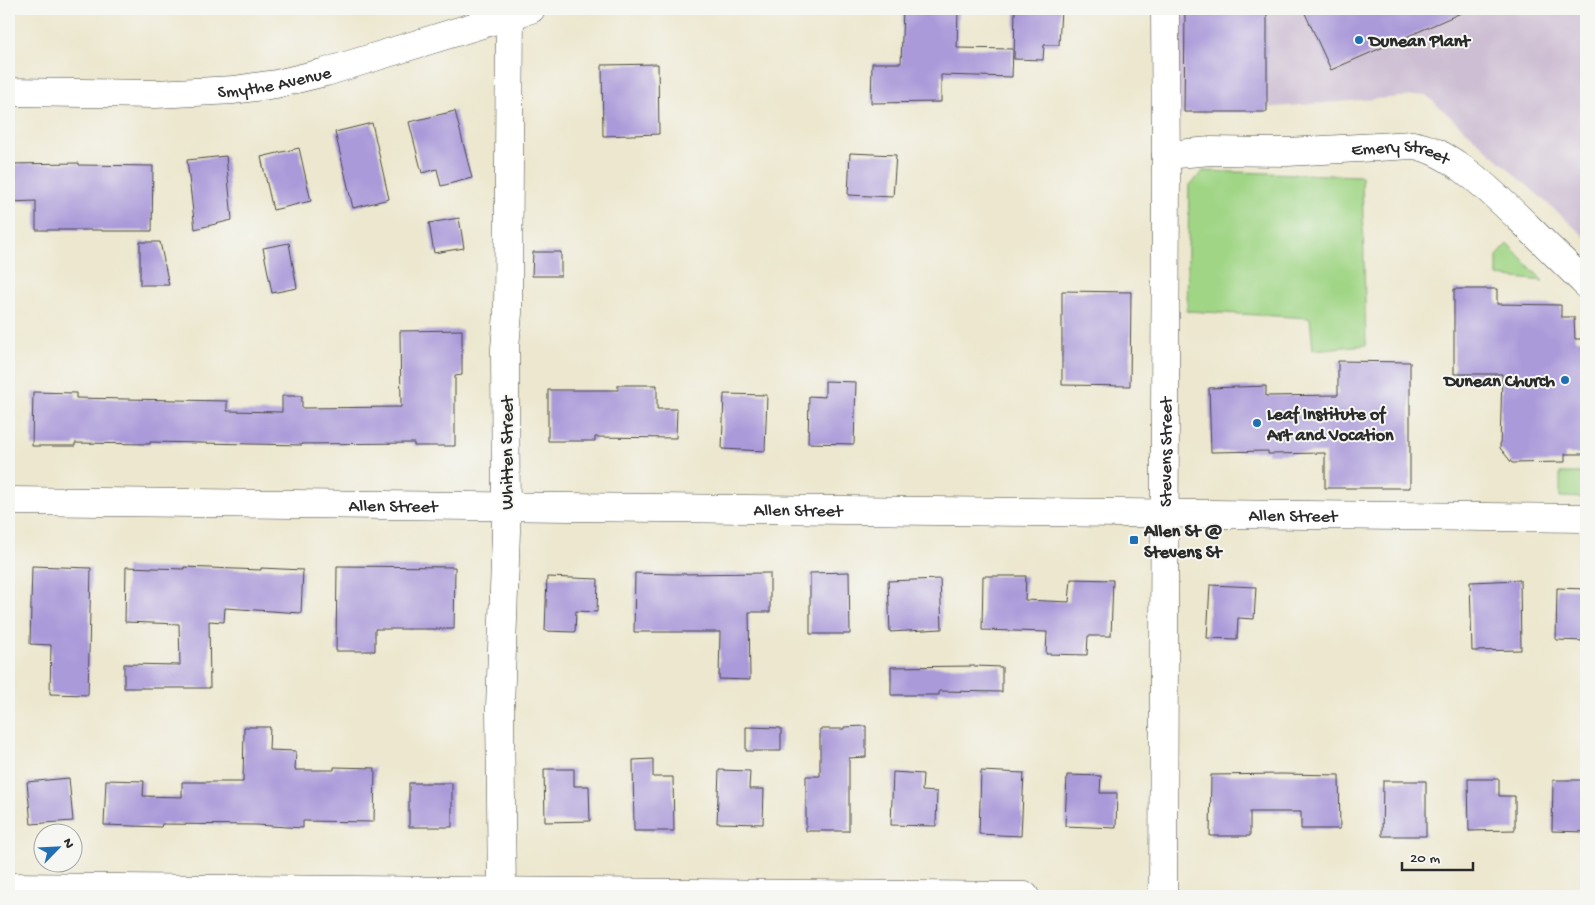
<svg xmlns="http://www.w3.org/2000/svg" width="1595" height="905" font-family="'Gochi Hand',sans-serif">
<style>
.industrial{fill:#cdbed3}
.green{fill:#a0d585;stroke:#668058}
.building{fill:#aa9ad9}
.lines{fill:none;stroke-linecap:round;stroke-linejoin:round}
.minor-casing{stroke:#484743;stroke-width:29}
.tertiary-casing{stroke:#484743;stroke-width:29}
.minor{stroke:#fff;stroke-width:28}
.tertiary{stroke:#fff;stroke-width:28}
.poi-dot{fill:#1f6fb2;stroke:#f6f6f2;stroke-width:2}
.labels{text-anchor:middle;stroke-width:4;stroke-linejoin:round;paint-order:stroke}
.poi-label{font-size:18px;font-weight:bold;fill:#2b2b2b;stroke:#f6f6f2;text-anchor:start}
.street-label{font-size:18px;fill:#2b2b2b;stroke:#f6f6f2}
</style>
<rect width="100%" height="100%" fill="#f6f6f2"/>
<filter id="ink" filterUnits="userSpaceOnUse"><feTurbulence type="fractalNoise" baseFrequency=".02" numOctaves="2"/><feDisplacementMap in="SourceGraphic" scale="10" xChannelSelector="R" yChannelSelector="G"/><feConvolveMatrix kernelMatrix="1 2 1 2 8 2 1 2 1" color-interpolation-filters="sRGB"/></filter>
<filter id="wash" filterUnits="userSpaceOnUse"><feTurbulence type="fractalNoise" baseFrequency=".0096" numOctaves="4" result="noise"/><feDisplacementMap in="SourceGraphic" scale="20" xChannelSelector="R" yChannelSelector="G"/><feGaussianBlur stdDeviation="1.12" result="paint"/><feColorMatrix in="noise" values="0 0 0 0 0 0 0 0 0 0 0 0 0 0 0 0 0 1.4 0 .05"/><feComposite in="paint" operator="in"/></filter>
<g filter="url(#wash)">
<rect width="100%" height="100%" fill="#ece7ce"/>
<polygon class="industrial" points="1178,9 1586,9 1586,238 1426,95 1176,115"/>
<g class="green">
<polygon points="1203,171 1362,176 1366,345 1313,350 1310,318 1187,311 1189,186"/>
<polygon points="1508,244 1543,281 1497,276 1497,256"/>
<polygon points="1560,473 1586,473 1586,498 1560,497"/>
</g>
<g id="blocks">
<g class="building">
<polygon points="903,9 958,9 957,48 1013,49 1012,77 941,75 941,102 871,103 872,63 901,63"/>
<polygon points="1015,9 1061,9 1059,45 1044,45 1043,60 1014,59"/>
<polygon points="1185,9 1267,9 1267,112 1184,112"/>
<polygon points="1303,9 1470,9 1331,70"/>
<polygon points="658,64 659,134 603,136 602,65"/>
<polygon points="455,111 472,178 441,186 437,169 422,173 409,122"/>
<polygon points="372,123 389,199 353,208 335,132"/>
<polygon points="299,148 311,201 273,210 261,157"/>
<polygon points="850,153 896,155 893,197 848,195"/>
<polygon points="226,156 232,220 195,229 187,160"/>
<polygon points="79,163 79,165 153,166 152,231 102,231 102,230 36,230 36,201 9,202 9,164"/>
<polygon points="459,218 464,248 434,253 429,223"/>
<polygon points="140,242 160,242 169,285 140,285"/>
<polygon points="289,243 297,288 272,293 263,248"/>
<polygon points="533,252 561,252 561,276 532,276"/>
<polygon points="1454,289 1497,289 1497,304 1561,305 1561,317 1574,317 1575,339 1586,339 1586,454 1565,454 1565,462 1512,463 1500,448 1502,374 1454,374"/>
<polygon points="1062,291 1131,292 1130,386 1062,385"/>
<polygon points="462,330 462,375 455,376 455,446 414,446 414,443 302,444 302,445 150,442 150,444 75,443 75,446 32,446 33,392 76,393 76,398 227,401 227,411 282,412 282,396 302,396 302,408 401,407 400,331"/>
<polygon points="1338,361 1410,362 1410,488 1325,488 1325,453 1268,454 1268,451 1211,452 1209,388 1266,386 1266,396 1338,395"/>
<polygon points="825,381 856,382 854,444 808,443 809,396 825,397"/>
<polygon points="618,385 657,385 657,409 677,409 676,438 595,437 595,441 548,441 548,390 618,390"/>
<polygon points="724,394 767,395 765,451 722,449"/>
<polygon points="32,566 91,568 88,695 50,694 51,645 30,644"/>
<polygon points="337,566 455,567 454,629 375,629 375,651 336,651"/>
<polygon points="126,567 184,569 184,567 261,570 261,568 303,570 301,613 225,608 224,622 209,621 210,688 124,688 124,664 180,665 179,624 125,622"/>
<polygon points="849,572 850,634 810,634 810,573"/>
<polygon points="635,573 676,574 770,573 770,612 749,612 750,680 719,679 720,632 634,632"/>
<polygon points="983,576 1026,576 1025,600 1069,602 1071,579 1113,580 1111,636 1088,636 1087,655 1046,654 1047,632 982,630"/>
<polygon points="547,577 598,579 597,612 576,611 575,632 545,631"/>
<polygon points="940,579 942,629 890,632 888,581"/>
<polygon points="1520,580 1521,650 1472,651 1470,582"/>
<polygon points="1210,585 1256,587 1254,619 1238,618 1237,639 1207,638"/>
<polygon points="1557,588 1586,589 1586,641 1556,640"/>
<polygon points="975,666 1002,667 1002,692 939,691 939,695 891,695 891,667"/>
<polygon points="866,726 866,757 849,758 849,831 806,831 806,776 820,776 820,729 844,729 844,727"/>
<polygon points="244,727 270,727 269,750 296,751 295,770 334,770 334,767 375,768 374,822 303,821 303,828 256,825 162,824 161,827 104,825 106,780 144,781 143,796 182,797 182,782 243,782"/>
<polygon points="746,727 781,728 781,751 746,751"/>
<polygon points="653,759 653,777 673,777 674,831 634,831 633,760"/>
<polygon points="544,769 574,769 574,786 589,786 590,821 545,822"/>
<polygon points="719,770 750,771 749,789 764,789 763,824 717,823"/>
<polygon points="981,771 1024,773 1021,836 979,834"/>
<polygon points="893,772 923,774 922,791 937,792 936,826 891,825"/>
<polygon points="1282,774 1339,775 1340,829 1301,829 1301,812 1250,812 1250,836 1210,836 1211,775"/>
<polygon points="1067,775 1101,776 1100,793 1117,793 1116,828 1065,826"/>
<polygon points="69,778 73,821 31,824 27,782"/>
<polygon points="1468,779 1499,779 1499,796 1515,796 1515,830 1469,831"/>
<polygon points="1553,780 1586,780 1586,832 1552,831"/>
<polygon points="1383,781 1426,781 1426,836 1382,836"/>
<rect x="409" y="783" width="43" height="44"/>
</g>
</g>
</g>
<g filter="url(#ink)">
<use href="#blocks" fill-opacity="0" stroke="#484743" stroke-width="1"/>
<g class="lines">
<g class="minor-casing">
<g id="minor">
<path id="s1" d="M9 92 156 94 234 90 276 84 326 72 531 9"/>
<path id="s2" d="M1166 155 1211 151 1287 152 1413 145C1453 151 1499 199 1528 227 1547 246 1567 265 1586 284"/>
<polyline points="9,887 1025,896"/>
<polyline points="502,896 500,708 506,531 505,348 508,313 510,9"/>
</g>
</g>
<g class="tertiary-casing">
<g id="tertiary">
<path id="s3" d="M9 501 1586 518"/>
<path id="s4" d="M1163 896 1166 178 1165 9"/>
</g>
</g>
<use href="#minor" class="minor"/>
<use href="#tertiary" class="tertiary"/>
</g>
</g>
<g class="poi-dot">
<circle cx="1359" cy="40" r="5"/>
<circle cx="1565" cy="380" r="5"/>
<circle cx="1257" cy="423" r="5"/>
<rect x="1129" y="535" width="10" height="10" rx="2.5"/>
</g>
<g class="labels">
<g class="poi-label">
<text x="1369" y="46">Dunean Plant</text>
<text x="1555" y="386" text-anchor="end">Dunean Church</text>
<text x="1267" y="419">Leaf Institute of<tspan x="1267" dy="21">Art and Vocation</tspan></text>
<text x="1144" y="536">Allen St @<tspan x="1144" dy="21">Stevens St</tspan></text>
</g>
<g class="street-label">
<text dy="6" stroke="none"><textPath href="#s1" startOffset="266">Smythe Avenue</textPath></text>
<text dy="6" stroke="none"><textPath href="#s2" startOffset="236">Emery Street</textPath></text>
<text transform="translate(506 453) rotate(-90)" y="6">Whitten Street</text>
<text dy="6" stroke="none"><textPath href="#s4" startOffset="444">Stevens Street</textPath></text>
<text dy="6" stroke="none"><textPath href="#s3" startOffset="384">Allen Street</textPath></text>
<text dy="6" stroke="none"><textPath href="#s3" startOffset="789">Allen Street</textPath></text>
<text dy="6" stroke="none"><textPath href="#s3" startOffset="1284">Allen Street</textPath></text>
</g>
</g>
<rect width="1595" height="905" fill="none" stroke="#f6f6f2" stroke-width="30"/>
<g transform="translate(58 848) rotate(66)"><circle r="24" fill="#f6f6f2" stroke="#a5a5a2"/>
<path d="M0-4L9 19L0 12L-9 19Z" fill="#1f6fb2"/>
<text y="-8" font-size="14" font-weight="bold" text-anchor="middle" fill="#2b2b2b">N</text>
</g>
<path d="M1402 862v8h71v-8" fill="none" stroke="#2b2b2b" stroke-width="2.5"/>
<text x="1410" y="862" font-size="15" fill="#2b2b2b" stroke="#f6f6f2" stroke-width="4" paint-order="stroke">20 m</text>
</svg>
